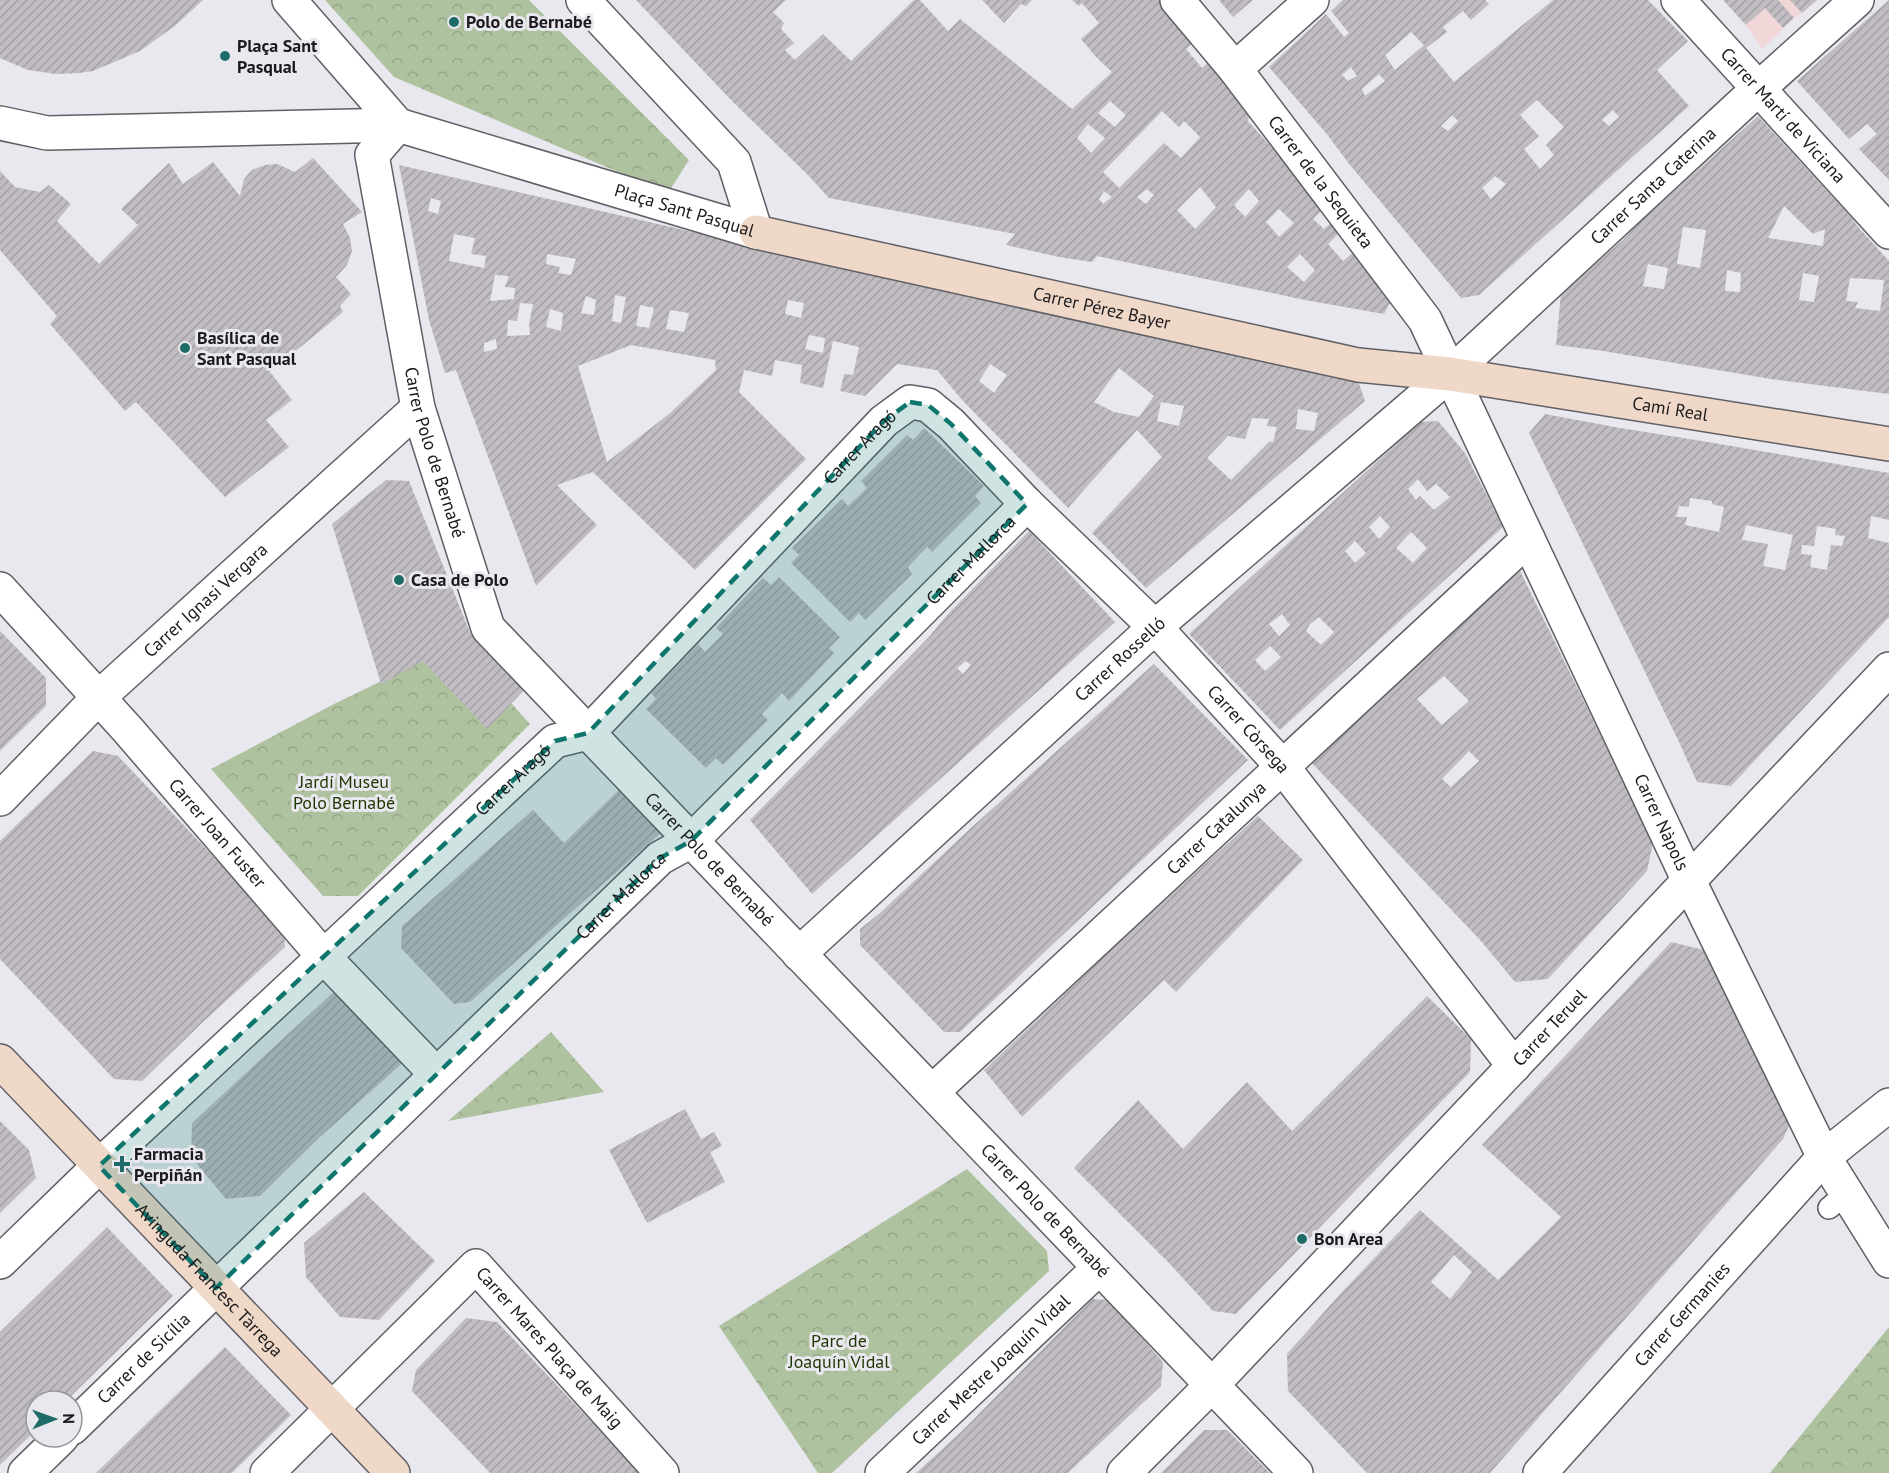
<svg xmlns="http://www.w3.org/2000/svg" width="1889" height="1473" font-family="'PT Sans',sans-serif">
<style>
.education{fill:#f2d7d8}
.park{fill:url(#park-crowns)}
.building{fill:url(#building-hatch);fill-rule:evenodd}
.lines{fill:none;stroke-linecap:round;stroke-linejoin:round}
.lane-casing{stroke:#5f5f65;stroke-width:24}
.street-casing{stroke:#5f5f65;stroke-width:36}
.secondary-casing{stroke:#5f5f65;stroke-width:36}
.lane{stroke:#fff;stroke-width:21}
.street{stroke:#fff;stroke-width:33}
.secondary{stroke:#f0d8c8;stroke-width:33}
.marked{fill:#0f766e;fill-opacity:0.2;stroke:#0f766e;stroke-width:4.5;stroke-dasharray:12 8;stroke-linejoin:round}
.poi-dot{fill:#1f6b68;stroke:#e8e8ee;stroke-width:2}
.labels{text-anchor:middle;stroke-width:6;stroke-linejoin:round;paint-order:stroke}
.poi-label{font-size:18px;font-weight:bold;fill:#1b1b1d;stroke:#e8e8ee;text-anchor:start}
.street-label{font-size:18px;fill:#1b1b1d;stroke:#e8e8ee}
.park-label{font-size:18px;fill:#1f3500;stroke:#e8e8ee}
</style>
<defs>
<pattern id="park-crowns" width="20" height="18" patternUnits="userSpaceOnUse" patternTransform="scale(1.5)"><rect width="20" height="18" fill="#afc29f"/><path d="M2 6a3 3 0 1 1 6 0M12 15a3 3 0 1 1 6 0" fill="none" stroke="#96a688"/></pattern>
<pattern id="building-hatch" width="6" height="6" patternUnits="userSpaceOnUse" patternTransform="scale(1.5)"><rect width="6" height="6" fill="#c0bcc1"/><path d="M-1 1l2-2M0 6l6-6M5 7l2-2" fill="none" stroke="#a4a1a5"/></pattern>
</defs>
<rect width="100%" height="100%" fill="#e8e8ee"/>
<polygon class="education" points="1723,0 1817,0 1802,13 1794,18 1762,49 1746,25"/>
<g class="park">
<polygon points="325,0 529,0 689,160 668,193 394,77"/>
<polygon points="423,661 511,703 530,724 358,896 323,896 211,769 334,704"/>
<polygon points="551,1032 604,1092 448,1121"/>
<polygon points="967,1169 1047,1251 1049,1271 832,1473 818,1473 719,1326"/>
<polygon points="1889,1327 1889,1473 1770,1473"/>
</g>
<g class="building">
<polygon points="0,0 203,0 176,25 140,51 93,71 79,73 56,74 28,70 0,58"/>
<path d="M636 0H786L773 12 784 23 781 29 794 43 785 50 795 60 823 34 851 61 914 0H920L948 31 960 19 1072 109 1112 72 1096 57 1081 39 1099 23 1082 3 1079 6 1072 0H1165L1199 38 1186 49 1202 68 1214 57 1259 109 1247 120 1292 170 1322 210 1313 219 1324 229 1332 222 1340 232 1328 244 1343 261 1356 250 1393 297 1384 314 1305 300 1097 256 1092 262 1059 257 1006 245 1015 234 829 198 807 174 733 102ZM1110 101 1126 115 1115 127 1098 113ZM1162 111 1179 127 1184 121 1200 137 1181 158 1164 143 1119 188 1103 172ZM1088 124 1105 138 1091 153 1077 138ZM1200 187 1216 207 1195 229 1177 210ZM1147 189 1154 195 1146 204 1137 197ZM1249 189 1259 201 1245 217 1234 205ZM1104 191 1112 197 1103 204 1099 199ZM1279 209 1294 223 1279 237 1266 222ZM1300 254 1315 270 1304 282 1287 267Z"/>
<polygon points="982,0 1032,0 1026,6 1021,4 1004,23"/>
<polygon points="1219,0 1253,0 1233,17"/>
<path d="M1343 0H1485L1489 4 1471 20 1463 11 1443 27 1447 32 1426 48 1454 82 1553 0H1648L1688 41 1657 70 1689 106 1479 295 1461 298 1350 165 1326 133 1269 67 1326 14 1344 37 1349 33 1331 11ZM1411 32 1424 45 1395 70 1385 55ZM1351 67 1357 76 1348 81 1342 75ZM1379 74 1385 81 1365 96 1362 89ZM1537 100 1564 127 1546 145 1554 155 1540 169 1524 149 1539 136 1520 115ZM1613 110 1619 117 1609 126 1602 120ZM1452 115 1458 121 1448 131 1441 126ZM1495 176 1506 184 1491 199 1482 188Z"/>
<polygon points="1723,0 1778,0 1794,18 1783,28 1765,8 1746,25"/>
<polygon points="1790,0 1817,0 1802,13"/>
<polygon points="1889,0 1889,180 1859,149 1877,134 1867,124 1849,139 1797,81"/>
<path d="M1758 116 1850 216 1858 227 1889 261V394L1771 379 1603 351 1556 345 1561 293 1622 241 1640 222ZM1784 206 1813 234 1825 229 1823 246 1768 238ZM1683 227 1706 230 1700 268 1677 264ZM1648 264 1668 268 1664 289 1643 286ZM1727 270 1741 273 1740 292 1725 291ZM1803 273 1819 276 1814 302 1799 300ZM1850 278 1884 280 1880 311 1855 308 1858 302 1846 301Z"/>
<polygon points="313,158 362,212 343,224 350,238 352,251 347,265 336,277 351,294 340,306 343,312 270,372 292,400 266,420 289,447 225,497 136,402 125,411 50,324 57,316 0,250 0,171 15,187 40,192 49,185 71,204 57,221 99,264 138,225 121,209 169,163 183,184 213,162 240,196 244,179 252,170 265,165 277,164 295,172"/>
<path d="M399 165 798 256 1357 378 1365 401 1146 588 1092 533 1162 457 1137 430 1068 508 963 401 937 370 897 364 865 396 840 391 844 374 853 375 859 347 833 341 823 388 800 383 802 365 775 360 772 376 744 370 739 392 806 459 695 570 593 472 557 485 597 525 536 586 456 370 445 373 429 320ZM431 198 441 201 438 214 428 211ZM454 234 475 238 471 254 486 256 484 268 449 261ZM547 254 576 259 571 275 558 273 560 267 546 264ZM495 275 509 276 505 287 515 288 514 299 490 301ZM615 295 626 297 621 323 612 321ZM586 296 596 300 594 315 581 313ZM788 300 804 303 801 318 785 314ZM520 303 533 304 529 324 530 335 507 336 508 320 517 321ZM640 305 654 308 649 328 636 326ZM550 309 563 313 561 331 546 327ZM670 310 689 313 684 332 666 329ZM809 335 825 338 823 353 805 349ZM496 339 497 349 484 352V343ZM631 345 715 360 716 370 669 414 607 462 578 366ZM990 364 1007 375 994 393 979 381ZM1119 368 1154 396 1139 417 1114 412 1094 402ZM1161 402 1184 406 1179 426 1157 421ZM1298 409 1318 413 1314 431 1296 429ZM1252 418 1269 419 1267 426 1277 427 1273 442 1270 441 1231 480 1207 458 1228 436 1245 439Z"/>
<path d="M1545 414 1620 428 1702 441 1889 473V520L1871 516 1868 538 1889 543V617L1731 786 1697 782 1680 744 1529 433ZM1690 498 1712 501V504L1724 507 1719 532 1685 525 1687 517H1676L1679 506 1689 507ZM1746 525 1793 535 1785 570 1763 566 1768 544 1742 540ZM1817 526 1836 529 1835 535 1845 536 1842 546 1831 545 1827 570 1810 567 1812 555 1801 554 1802 545 1814 546Z"/>
<path d="M1438 421 1465 453 1503 527 1280 730 1189 634 1420 422ZM1418 479 1427 491 1436 484 1450 497 1434 510 1420 496 1416 500 1408 489ZM1380 516 1390 527 1379 539 1369 527ZM1411 532 1427 548 1413 563 1396 548ZM1355 541 1366 553 1355 563 1345 551ZM1282 614 1290 625 1279 636 1269 624ZM1319 617 1334 632 1321 645 1306 631 1310 624ZM1270 646 1281 657 1265 671 1255 660Z"/>
<polygon points="924,428 984,486 975,496 981,503 932,552 927,547 908,567 912,574 865,620 859,613 850,622 791,563 799,555 792,548 842,499 848,506 867,488 861,481 907,435 913,440"/>
<polygon points="386,480 409,481 471,635 528,686 487,729 423,661 381,684 332,524"/>
<path d="M1029 531 1115 622 812 894 750 820 928 638 947 615ZM966 661 971 665 963 674 957 668Z"/>
<path d="M1520 571 1653 842 1647 871 1548 979 1515 982 1481 941 1310 761ZM1444 676 1469 701 1442 725 1417 699ZM1469 751 1479 761 1451 787 1442 779Z"/>
<polygon points="779,577 840,637 829,648 834,653 789,701 782,693 762,714 768,720 723,765 716,758 706,768 646,709 656,699 651,693 698,644 705,652 723,634 716,628 763,578 771,585"/>
<polygon points="0,631 46,678 46,706 0,751"/>
<polygon points="1154,664 1248,760 960,1032 944,1032 860,945 860,929 880,913 973,826"/>
<polygon points="93,751 118,756 284,931 285,947 204,1021 142,1081 114,1079 0,959 0,841"/>
<polygon points="622,787 663,831 470,1002 454,1004 401,948 402,926 533,810 564,843"/>
<polygon points="1258,816 1303,860 1176,992 1164,980 1022,1117 984,1070 1129,933"/>
<path d="M1671 942 1708 951 1742 1030 1790 1123 1783 1139 1490 1473H1367L1288 1391 1287 1354 1340 1294 1420 1210 1498 1280 1561 1217 1482 1145ZM1454 1255 1472 1272 1450 1299 1431 1282Z"/>
<polygon points="340,986 408,1058 320,1137 260,1196 226,1199 191,1157 192,1123"/>
<polygon points="1427,996 1471,1039 1470,1072 1236,1314 1213,1311 1169,1263 1074,1168 1138,1100 1183,1149 1247,1082 1292,1131"/>
<polygon points="685,1109 701,1139 714,1132 722,1146 710,1152 725,1182 647,1223 609,1150"/>
<polygon points="0,1121 29,1150 36,1178 0,1213"/>
<polygon points="364,1192 435,1261 379,1320 340,1317 306,1277 304,1243"/>
<polygon points="107,1227 173,1296 66,1401 36,1401 36,1430 0,1465 0,1332"/>
<polygon points="1092,1299 1108,1300 1163,1362 1161,1386 1068,1473 916,1473 961,1432"/>
<polygon points="466,1318 497,1322 640,1473 490,1473 412,1391 416,1370"/>
<polygon points="225,1347 291,1415 232,1473 96,1473"/>
<polygon points="1204,1430 1227,1430 1270,1473 1161,1473"/>
</g>
<g class="lines">
<g class="lane-casing">
<polyline id="lane" points="1829,1208 1846,1193"/>
</g>
<g class="street-casing">
<g id="street">
<polyline points="289,0 398,125"/>
<polyline points="583,0 734,162 756,232"/>
<path id="s1" d="M1177 0 1235 69 1425 320 1689 881 1824 1157 1889 1261"/>
<path id="s2" d="M1678 0 1889 232"/>
<polyline points="1235,69 1312,0"/>
<path id="s3" d="M0 123 47 133 398 125 756 232"/>
<path id="s4" d="M398 125 372 155 418 408 488 628 1296 1473"/>
<path id="s5" d="M0 589 128 730 324 957 436 1074"/>
<path id="s6" d="M0 799 98 698 418 408"/>
<path id="s7" d="M799 954 1155 627 1450 374 1759 88 1857 0"/>
<path id="s8" d="M932 1092 1528 539"/>
<path id="s9" d="M0 1262 99 1166 555 741 588 733 884 421 910 402 928 405 951 424 1027 504 1155 627 1282 766 1514 1066"/>
<path id="s10" d="M72 1428 660 858 691 841 1027 504"/>
<polyline points="25,1473 62,1437"/>
<path id="s11" d="M267 1473 476 1266 662 1473"/>
<path id="s12" d="M882 1473 1099 1268"/>
<path id="s13" d="M1124 1473 1212 1385 1889 669"/>
<path id="s14" d="M1540 1473 1824 1157 1889 1105"/>
</g>
</g>
<g class="secondary-casing">
<g id="secondary">
<path id="s15" d="M756 232 1358 365 1450 374 1889 444"/>
<path id="s16" d="M0 1061 393 1473"/>
</g>
</g>
<use href="#lane" class="lane"/>
<use href="#street" class="street"/>
<use href="#secondary" class="secondary"/>
</g>
<path class="marked" d="M910 402 928 405 951 424 1027 504 691 841 660 858 216 1288 99 1166 555 741 588 733 884 421Z"/>
<g class="poi-dot">
<circle cx="454" cy="22" r="6"/>
<circle cx="225" cy="56" r="6"/>
<circle cx="185" cy="348" r="6"/>
<circle cx="399" cy="580" r="6"/>
<path d="M119 1155h6v6h6v6h-6v6h-6v-6h-6v-6h6z"/>
<circle cx="1302" cy="1239" r="6"/>
</g>
<g class="labels">
<g class="poi-label">
<text x="466" y="28">Polo de Bernabé</text>
<text x="237" y="52">Plaça Sant<tspan x="237" dy="21">Pasqual</tspan></text>
<text x="197" y="344">Basílica de<tspan x="197" dy="21">Sant Pasqual</tspan></text>
<text x="411" y="586">Casa de Polo</text>
<text x="134" y="1160">Farmacia<tspan x="134" dy="21">Perpiñán</tspan></text>
<text x="1314" y="1245">Bon Area</text>
</g>
<g class="street-label">
<text dy="6" stroke="none"><textPath href="#s2" startOffset="156">Carrer Martí de Viciana</textPath></text>
<text dy="6" stroke="none"><textPath href="#s1" startOffset="232">Carrer de la Sequieta</textPath></text>
<text dy="6" stroke="none"><textPath href="#s7" startOffset="1149">Carrer Santa Caterina</textPath></text>
<text dy="6" stroke="none"><textPath href="#s3" startOffset="698">Plaça Sant Pasqual</textPath></text>
<text dy="6" stroke="none"><textPath href="#s15" startOffset="354">Carrer Pérez Bayer</textPath></text>
<text dy="6" stroke="none"><textPath href="#s15" startOffset="932">Camí Real</textPath></text>
<text dy="6" stroke="none"><textPath href="#s9" startOffset="1190">Carrer Aragó</textPath></text>
<text dy="6" stroke="none"><textPath href="#s4" startOffset="344">Carrer Polo de Bernabé</textPath></text>
<text dy="6" stroke="none"><textPath href="#s10" startOffset="1251">Carrer Mallorca</textPath></text>
<text dy="6" stroke="none"><textPath href="#s6" startOffset="286">Carrer Ignasi Vergara</textPath></text>
<text dy="6" stroke="none"><textPath href="#s7" startOffset="436">Carrer Rosselló</textPath></text>
<text dy="6" stroke="none"><textPath href="#s9" startOffset="1732">Carrer Còrsega</textPath></text>
<text dy="6" stroke="none"><textPath href="#s9" startOffset="704">Carrer Aragó</textPath></text>
<text dy="6" stroke="none"><textPath href="#s1" startOffset="960">Carrer Nàpols</textPath></text>
<text dy="6" stroke="none"><textPath href="#s8" startOffset="388">Carrer Catalunya</textPath></text>
<text dy="6" stroke="none"><textPath href="#s5" startOffset="327">Carrer Joan Fuster</textPath></text>
<text dy="6" stroke="none"><textPath href="#s4" startOffset="848">Carrer Polo de Bernabé</textPath></text>
<text dy="6" stroke="none"><textPath href="#s10" startOffset="765">Carrer Mallorca</textPath></text>
<text dy="6" stroke="none"><textPath href="#s13" startOffset="616">Carrer Teruel</textPath></text>
<text dy="6" stroke="none"><textPath href="#s4" startOffset="1334">Carrer Polo de Bernabé</textPath></text>
<text dy="6" stroke="none"><textPath href="#s16" startOffset="303">Avinguda Francesc Tàrrega</textPath></text>
<text dy="6" stroke="none"><textPath href="#s14" startOffset="213">Carrer Germanies</textPath></text>
<text dy="6" stroke="none"><textPath href="#s11" startOffset="404">Carrer Mares Plaça de Maig</textPath></text>
<text dy="6" stroke="none"><textPath href="#s10" startOffset="100">Carrer de Sicília</textPath></text>
<text dy="6" stroke="none"><textPath href="#s12" startOffset="150">Carrer Mestre Joaquín Vidal</textPath></text>
</g>
<g class="park-label">
<text x="344" y="788">Jardí Museu<tspan x="344" dy="21">Polo Bernabé</tspan></text>
<text x="839" y="1347">Parc de<tspan x="839" dy="21">Joaquín Vidal</tspan></text>
</g>
</g>
<g transform="translate(54 1419) rotate(89)"><circle r="28" fill="#e8e8ee" stroke="#96969a" stroke-width="1.5"/>
<path d="M0-4.5L10 22L0 15L-10 22Z" fill="#1f6b68"/>
<text y="-9" font-size="16" font-weight="bold" text-anchor="middle" fill="#1b1b1d">N</text>
</g>
</svg>
